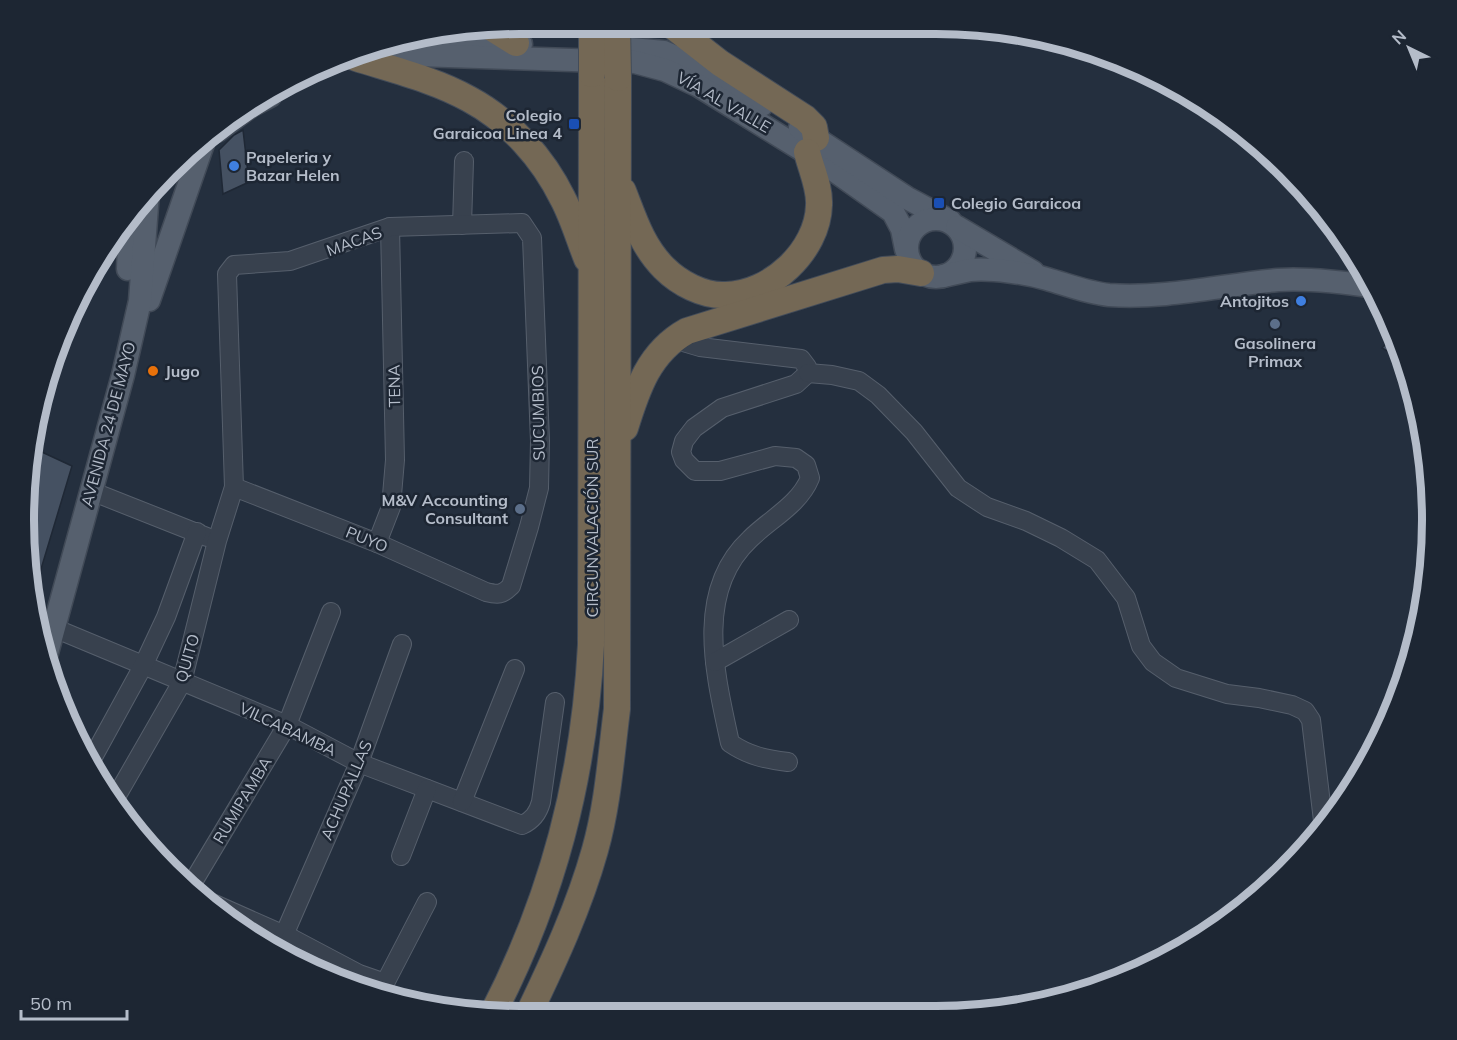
<svg xmlns="http://www.w3.org/2000/svg" width="1457" height="1040" font-family="Mulish,sans-serif">
<style>
.building{fill:#455162;stroke:#1f2835;stroke-width:1.5}
.lines{fill:none;stroke-linecap:round;stroke-linejoin:round}
.minor-casing{stroke:#565f6c;stroke-width:20}
.major-casing{stroke:#414a57;stroke-width:25}
.highway-casing{stroke:#434c59;stroke-width:28}
.minor{stroke:#38414e;stroke-width:18}
.major{stroke:#56606e;stroke-width:22}
.highway{stroke:#746855;stroke-width:26}
.highway-bridge-casing{stroke:#434c59;stroke-width:28;stroke-linecap:butt}
.highway-bridge{stroke:#746855;stroke-width:26}
.transit-dot{fill:#1a4fb4;stroke:#1d2633;stroke-width:2}
.shop-dot{fill:#3f7fe0;stroke:#1d2633;stroke-width:2}
.service-dot{fill:#5c6f8a;stroke:#1d2633;stroke-width:2}
.food-dot{fill:#e8710a;stroke:#1d2633;stroke-width:2}
.labels{text-anchor:middle;stroke-width:5;stroke-linejoin:round;paint-order:stroke}
.street-label{font-size:16px;fill:#b4bcc9;stroke:#1d2633}
.poi-label{font-size:16px;font-weight:bold;fill:#b4bcc9;stroke:#1d2633;text-anchor:end}
.rim{fill:none;stroke:#b4bcc9;stroke-width:8}
</style>
<rect width="100%" height="100%" fill="#242f3e"/>
<g class="building">
<polygon points="243,130 249,182 223,194 219,150 234,135"/>
<polygon points="1392,338 1398,341 1406,359 1401,359 1382,348"/>
<polygon points="31,447 72,466 32,599 28,584 28,455"/>
</g>
<g class="lines">
<g class="minor-casing">
<g id="minor">
<polyline points="462,225 464,161"/>
<path d="M673 339 700 347 801 359 807 367 808 373 796 384 722 408 694 428 684 441 681 452 684 460 695 471H720L775 456 796 458 806 465 810 478C799 505 770 519 750 539 693 592 716 677 730 743 749 756 765 759 788 762"/>
<polyline points="808,373 832,375 859,381 878,395 914,432 958,488 987,507 1026,521 1061,538 1097,560 1126,598 1141,646 1153,662 1176,678 1227,694 1259,698 1292,705 1305,711 1311,720 1324,829"/>
<polyline points="1428,450 1431,513"/>
<polyline points="91,491 207,537"/>
<polyline points="377,543 391,507 395,460 390,227"/>
<path d="M54 628 287 725 359 763 522 825C533 820 538 813 541 802L555 702"/>
<polyline points="715,662 789,620"/>
<polyline points="92,759 143,666 166,617 197,532"/>
<path d="M116 797 182 682 217 541 234 487 227 274 234 265 290 261 390 227 522 223 532 238 540 441 539 488 529 527 511 586C502 595 498 595 486 592L377 543 234 487"/>
<polyline points="462,802 515,669"/>
<polyline points="401,856 427,789"/>
<polyline points="190,887 287,725 331,612"/>
<polyline points="203,899 291,938 359,974 385,983 427,902"/>
<polyline points="284,935 359,763 402,644"/>
<polyline points="284,954 291,938"/>
</g>
</g>
<g class="major-casing">
<g id="major">
<polyline points="415,38 521,44"/>
<polyline points="620,48 664,52 694,65 762,105"/>
<polyline points="359,58 386,54 635,62 665,70 699,86 825,164 893,212 902,229 906,249"/>
<polyline points="800,128 907,198 950,221"/>
<polyline points="217,131 251,106 270,96"/>
<circle cx="936" cy="248" r="29"/>
<polyline points="957,227 1033,272"/>
<polyline points="128,269 130,219"/>
<path d="M943 276C952 274 961 272 970 270 992 268 1026 273 1047 279 1068 285 1088 293 1109 295 1166 299 1222 285 1278 280 1310 278 1342 282 1374 287"/>
<polyline points="149,300 203,144"/>
<polyline points="47,653 123,375 140,301 148,192"/>
</g>
</g>
<g class="highway-casing">
<g id="highway">
<polyline points="670,24 720,63 805,118 814,127 816,138"/>
<polyline points="492,28 516,43"/>
<path d="M356 58C394 70 435 80 469 99 510 121 543 158 563 199 573 218 579 239 587 259"/>
<path d="M623 191C634 219 642 246 664 268 679 283 703 296 725 295 770 295 818 251 819 205 820 187 811 169 807 152"/>
<path d="M625 428C637 389 649 352 687 331L883 270 898 269 921 273"/>
<path d="M492 1015C553 897 584 778 591 645L592 74"/>
<path d="M528 1015C554 961 579 907 595 850 608 804 611 756 617 709L618 78"/>
</g>
</g>
<use href="#minor" class="minor"/>
<use href="#major" class="major"/>
<use href="#highway" class="highway"/>
<g class="highway-bridge-casing">
<g id="highway-bridge">
<polyline points="592,24 592,74"/>
<polyline points="617,24 618,78"/>
</g>
</g>
<use href="#highway-bridge" class="highway-bridge"/>
</g>
<g class="transit-dot">
<rect x="568" y="118" width="12" height="12" rx="3"/>
<rect x="933" y="197" width="12" height="12" rx="3"/>
</g>
<g class="shop-dot">
<circle cx="234" cy="166" r="6"/>
<circle cx="1301" cy="301" r="6"/>
</g>
<g class="service-dot">
<circle cx="1275" cy="324" r="6"/>
<circle cx="520" cy="509" r="6"/>
</g>
<circle class="food-dot" cx="153" cy="371" r="6"/>
<g class="labels">
<g class="street-label">
<text transform="translate(724 102) rotate(30)" y="6">VÍA AL VALLE</text>
<text transform="translate(354 241) rotate(-20)" y="6">MACAS</text>
<text transform="translate(394 386) rotate(-91)" y="6">TENA</text>
<text transform="translate(538 413) rotate(-91)" y="6">SUCUMBIOS</text>
<text transform="translate(108 424) rotate(-75)" y="6">AVENIDA 24 DE MAYO</text>
<text transform="translate(592 528) rotate(-90)" y="6">CIRCUNVALACIÓN SUR</text>
<text transform="translate(367 539) rotate(22)" y="6">PUYO</text>
<text transform="translate(187 658) rotate(-74)" y="6">QUITO</text>
<text transform="translate(288 729) rotate(25)" y="6">VILCABAMBA</text>
<text transform="translate(346 790) rotate(-67)" y="6">ACHUPALLAS</text>
<text transform="translate(242 800) rotate(-59)" y="6">RUMIPAMBA</text>
</g>
<g class="poi-label">
<text x="562" y="121">Colegio<tspan x="562" dy="18">Garaicoa Linea 4</tspan></text>
<text x="246" y="163" text-anchor="start">Papeleria y<tspan x="246" dy="18">Bazar Helen</tspan></text>
<text x="951" y="209" text-anchor="start">Colegio Garaicoa</text>
<text x="1289" y="307">Antojitos</text>
<text x="1275" y="349" text-anchor="middle">Gasolinera<tspan x="1275" dy="18">Primax</tspan></text>
<text x="165" y="377" text-anchor="start">Jugo</text>
<text x="508" y="506">M&amp;V Accounting<tspan x="508" dy="18">Consultant</tspan></text>
</g>
</g>
<path d="M0 0H1457V1040H0ZM520 34H936A486 486 0 0 1 1422 520V520A486 486 0 0 1 936 1006H520A486 486 0 0 1 34 520V520A486 486 0 0 1 520 34Z" fill="#1d2633" fill-rule="evenodd"/>
<path class="rim" d="M520 34H936A486 486 0 0 1 1422 520V520A486 486 0 0 1 936 1006H520A486 486 0 0 1 34 520V520A486 486 0 0 1 520 34Z"/>
<g transform="translate(1409 48) rotate(317)" stroke="#1d2633" stroke-width="4.5" paint-order="stroke">
<path d="M0-4.5L10 22L0 15L-10 22Z" fill="#b4bcc9"/>
<text y="-9" font-size="16" font-weight="bold" text-anchor="middle" fill="#b4bcc9">N</text>
</g>
<path d="M21 1010v9h106v-9" fill="none" stroke="#b4bcc9" stroke-width="3"/>
<text x="30" y="1010" font-size="18" fill="#b4bcc9" stroke="#1d2633" stroke-width="4.5" paint-order="stroke">50 m</text>
</svg>
